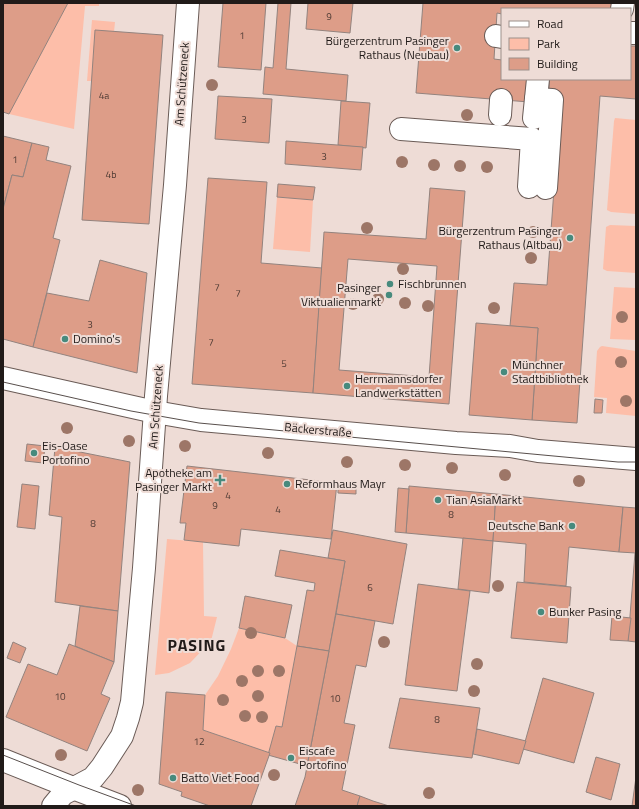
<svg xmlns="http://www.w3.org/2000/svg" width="639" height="809" font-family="'Titillium Web',sans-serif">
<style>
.green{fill:#fdbea9}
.building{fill:#dd9d88;stroke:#93837e;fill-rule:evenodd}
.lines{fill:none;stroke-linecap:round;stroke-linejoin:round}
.street-casing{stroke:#6a5b56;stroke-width:24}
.street{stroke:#fff;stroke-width:22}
.tram{stroke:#584f4c;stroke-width:1}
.tree{fill:#9d7667}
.poi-dot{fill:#478a7d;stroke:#eedcd6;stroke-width:1.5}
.labels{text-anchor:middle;stroke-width:4;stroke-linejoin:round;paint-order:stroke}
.number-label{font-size:10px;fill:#503c35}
.poi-label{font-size:12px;fill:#211b19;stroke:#eedcd6;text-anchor:start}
.street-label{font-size:12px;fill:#211b19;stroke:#eedcd6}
.district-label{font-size:16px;font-weight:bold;letter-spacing:1px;fill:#211b19;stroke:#eedcd6}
</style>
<rect width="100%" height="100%" fill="#eedcd6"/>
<g class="green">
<polygon points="68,3 99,3 99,6 85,6 74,129 9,114"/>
<polygon points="92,20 115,22 114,32 92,81 87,81"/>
<polygon points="615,118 636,120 636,214 611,212 607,210 614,121"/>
<polygon points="277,197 313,200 310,252 273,249"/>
<polygon points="610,225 636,226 636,273 607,271 603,269 606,227"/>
<polygon points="614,287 636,288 636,340 610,339"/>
<polygon points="602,346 636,351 636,416 606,413 607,398 594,397 597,351 600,347"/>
<polygon points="167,539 203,542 204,616 217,617 211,641 190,663 169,673 155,675"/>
<polygon points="239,628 285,638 297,646 282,727 276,726 270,753 203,730 205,695 218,676 231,649"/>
</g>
<g class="building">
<polygon points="3,3 68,3 9,114 3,112"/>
<polygon points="223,3 266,3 261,70 218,67"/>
<polygon points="278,3 291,3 286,69 348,75 346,101 263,94 265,67 273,68"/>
<polygon points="308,3 353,3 350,33 306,29"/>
<polygon points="423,3 613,3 613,9 502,9 502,14 497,13 494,59 502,60 502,79 531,79 529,102 416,93"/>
<polygon points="95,30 163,35 149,224 82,220"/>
<polygon points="630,46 636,46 636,99 600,96 577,423 532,420 538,328 510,326 514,283 547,285 561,94 549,93 549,79 630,79"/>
<polygon points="218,96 272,99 269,143 215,139"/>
<polygon points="341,101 370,103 366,148 338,145"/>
<polygon points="3,136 32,143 23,177 12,175 3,209"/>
<polygon points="286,141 363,147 361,170 285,164"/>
<polygon points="32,143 49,147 46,160 71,166 53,238 60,240 33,347 3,339 3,209 12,175 23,177"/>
<polygon points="208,178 267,182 261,263 322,268 313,393 192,384"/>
<polygon points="278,184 315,187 313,200 277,197"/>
<path d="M430 188 465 191 449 404 313 393 324 232 426 239ZM348 259 437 266 429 377 339 370Z"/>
<polygon points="100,260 147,273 137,373 33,347 47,293 89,301"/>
<polygon points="476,323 538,328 532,420 469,415"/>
<polygon points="595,399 603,400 602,413 594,413"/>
<polygon points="27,444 45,446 43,463 25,461"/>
<polygon points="55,447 130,462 118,611 55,602 62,517 49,515"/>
<polygon points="187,466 337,483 331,539 241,529 239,546 184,540 186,523 180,523"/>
<polygon points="338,482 356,484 356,494 338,493"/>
<polygon points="22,484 39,486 35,529 17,527"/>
<polygon points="409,486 496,494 493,541 406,533"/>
<polygon points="398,488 409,489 406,533 395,532"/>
<polygon points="496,494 623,507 619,552 569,547 566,586 524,582 526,544 493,541"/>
<polygon points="623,507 636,508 636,553 619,552"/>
<polygon points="333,530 407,544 393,624 336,614 345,561 328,558"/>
<polygon points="463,538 493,541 489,593 458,589"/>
<polygon points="280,550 345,561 329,651 297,646 307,590 314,591 315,583 275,576"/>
<polygon points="635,553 636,553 636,642 628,641"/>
<polygon points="517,582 571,587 567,643 511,638"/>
<polygon points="418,584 470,591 457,691 405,685"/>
<polygon points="245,596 292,605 285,638 239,628"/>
<polygon points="80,606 118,611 114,662 75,646"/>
<polygon points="336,614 375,621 366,667 356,665 344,723 355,725 342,790 360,796 357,806 295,806 305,777"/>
<polygon points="612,616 631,618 628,641 610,640"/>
<polygon points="13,642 26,648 20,663 7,658"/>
<polygon points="69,644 114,662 101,694 110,698 87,751 6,717 28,664 57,675"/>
<polygon points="297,646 329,651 307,766 268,755 276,726 282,727"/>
<polygon points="543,678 594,693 574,763 523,749"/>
<polygon points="166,692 205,695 203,730 270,753 251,806 210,806 181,796 182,792 159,784"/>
<polygon points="400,698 480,708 472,758 389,748"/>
<polygon points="477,729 526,741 519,764 473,754"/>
<polygon points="596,757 620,764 611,800 586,792"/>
<polygon points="636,777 636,806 632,806"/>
<polygon points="360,796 373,801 389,806 357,806"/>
</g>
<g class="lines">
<g class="street-casing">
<g id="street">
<polyline points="622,9 623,3"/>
<polyline points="630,33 636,33"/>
<polyline points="496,36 502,37"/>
<polyline points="536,99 552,100 546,188"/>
<polyline points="500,115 501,100"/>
<polyline points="534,118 538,79"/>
<polyline points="401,129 532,139 529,187"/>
<polyline points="3,378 155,412 201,420 456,443 510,446 538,451 636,459"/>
<polyline points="3,760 73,788 120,806"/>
<polyline points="53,806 63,794 93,778 102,767 122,736 128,718 132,702 144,568 156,396 175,185 188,3"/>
</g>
</g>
<use href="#street" class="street"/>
<g class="tram">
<polyline points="3,382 131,411 199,423 618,462 636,462"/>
<polyline points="3,755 79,785 136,806"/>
</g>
</g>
<g class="tree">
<circle cx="212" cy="85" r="6"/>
<circle cx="467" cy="115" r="6"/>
<circle cx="402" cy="162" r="6"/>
<circle cx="434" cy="165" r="6"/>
<circle cx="460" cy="166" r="6"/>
<circle cx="487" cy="167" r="6"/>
<circle cx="367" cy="228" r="6"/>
<circle cx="533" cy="232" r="6"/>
<circle cx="531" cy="258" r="6"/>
<circle cx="403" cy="269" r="6"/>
<circle cx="378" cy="299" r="6"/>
<circle cx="405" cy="303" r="6"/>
<circle cx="353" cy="304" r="6"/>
<circle cx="428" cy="306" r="6"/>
<circle cx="494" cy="308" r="6"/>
<circle cx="622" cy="317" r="6"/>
<circle cx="621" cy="362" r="6"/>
<circle cx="626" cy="401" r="6"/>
<circle cx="67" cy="428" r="6"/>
<circle cx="129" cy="441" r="6"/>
<circle cx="185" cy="446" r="6"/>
<circle cx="268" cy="453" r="6"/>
<circle cx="347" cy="462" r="6"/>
<circle cx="405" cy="465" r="6"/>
<circle cx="452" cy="468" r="6"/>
<circle cx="505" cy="475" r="6"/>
<circle cx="579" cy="481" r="6"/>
<circle cx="498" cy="586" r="6"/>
<circle cx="251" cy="633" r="6"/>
<circle cx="384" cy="642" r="6"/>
<circle cx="477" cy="664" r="6"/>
<circle cx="258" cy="671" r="6"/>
<circle cx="279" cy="671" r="6"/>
<circle cx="242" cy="681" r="6"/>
<circle cx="474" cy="691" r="6"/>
<circle cx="258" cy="696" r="6"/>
<circle cx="223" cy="700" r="6"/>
<circle cx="245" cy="716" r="6"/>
<circle cx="262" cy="717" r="6"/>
<circle cx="61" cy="755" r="6"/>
<circle cx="274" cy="775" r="6"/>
<circle cx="138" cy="790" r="6"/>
<circle cx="429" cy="793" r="6"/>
</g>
<g class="poi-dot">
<circle cx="457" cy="48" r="4"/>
<circle cx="570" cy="238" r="4"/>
<circle cx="390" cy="284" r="4"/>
<circle cx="389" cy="295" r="4"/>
<circle cx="65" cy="339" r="4"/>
<circle cx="504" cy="372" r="4"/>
<circle cx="347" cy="386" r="4"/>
<circle cx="34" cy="453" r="4"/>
<path d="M218 474h4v4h4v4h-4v4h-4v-4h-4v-4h4z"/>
<circle cx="287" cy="484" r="4"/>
<circle cx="438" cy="500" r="4"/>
<circle cx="572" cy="526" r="4"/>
<circle cx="541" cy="612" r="4"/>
<circle cx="291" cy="758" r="4"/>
<circle cx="173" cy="778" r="4"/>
</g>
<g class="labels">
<g class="number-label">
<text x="329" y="20">9</text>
<text x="242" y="39">1</text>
<text x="104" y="99">4a</text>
<text x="244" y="123">3</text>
<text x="324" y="160">3</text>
<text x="15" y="163">1</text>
<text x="111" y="178">4b</text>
<text x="217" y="291">7</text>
<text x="238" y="297">7</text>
<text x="90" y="328">3</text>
<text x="211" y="346">7</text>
<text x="284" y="367">5</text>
<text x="228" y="499">4</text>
<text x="215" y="509">9</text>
<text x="278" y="513">4</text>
<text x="451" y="518">8</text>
<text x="93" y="527">8</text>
<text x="370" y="591">6</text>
<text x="60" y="700">10</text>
<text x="335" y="702">10</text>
<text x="437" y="723">8</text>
<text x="199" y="745">12</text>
</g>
<g class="poi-label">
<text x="449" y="45" text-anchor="end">Bürgerzentrum Pasinger<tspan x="449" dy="14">Rathaus (Neubau)</tspan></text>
<text x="562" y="235" text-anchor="end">Bürgerzentrum Pasinger<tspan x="562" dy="14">Rathaus (Altbau)</tspan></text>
<text x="398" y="288">Fischbrunnen</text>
<text x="381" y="292" text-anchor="end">Pasinger<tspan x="381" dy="14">Viktualienmarkt</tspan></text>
<text x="73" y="343">Domino's</text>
<text x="512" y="369">Münchner<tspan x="512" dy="14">Stadtbibliothek</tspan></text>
<text x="355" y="383">Herrmannsdorfer<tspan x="355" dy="14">Landwerkstätten</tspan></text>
<text x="42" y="450">Eis-Oase<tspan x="42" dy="14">Portofino</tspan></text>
<text x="212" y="477" text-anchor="end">Apotheke am<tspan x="212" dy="14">Pasinger Markt</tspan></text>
<text x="295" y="488">Reformhaus Mayr</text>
<text x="446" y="504">Tian AsiaMarkt</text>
<text x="564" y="530" text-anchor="end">Deutsche Bank</text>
<text x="549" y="616">Bunker Pasing</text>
<text x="299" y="755">Eiscafe<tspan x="299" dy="14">Portofino</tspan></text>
<text x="181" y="782">Batto Viet Food</text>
</g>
<g class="street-label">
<text transform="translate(182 84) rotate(-86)" y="4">Am Schützeneck</text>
<text transform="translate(156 407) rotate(-86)" y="4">Am Schützeneck</text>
<text transform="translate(318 430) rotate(5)" y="4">Bäckerstraße</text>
</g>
<g class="district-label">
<text x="197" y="651">PASING</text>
</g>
</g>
<rect width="639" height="809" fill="none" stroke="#211b19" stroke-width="8"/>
<rect x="501" y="8" width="130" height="72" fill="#eedcd6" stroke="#9c8f8a"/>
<rect x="509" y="21" width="20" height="6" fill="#ffffff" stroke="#9c8f8a"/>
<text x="537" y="28" font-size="12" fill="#211b19">Road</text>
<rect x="509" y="38" width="20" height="12" fill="#fdbea9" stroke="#9c8f8a"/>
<text x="537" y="48" font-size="12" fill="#211b19">Park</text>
<rect x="509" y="58" width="20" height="12" fill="#dd9d88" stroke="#9c8f8a"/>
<text x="537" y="68" font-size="12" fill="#211b19">Building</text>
</svg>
